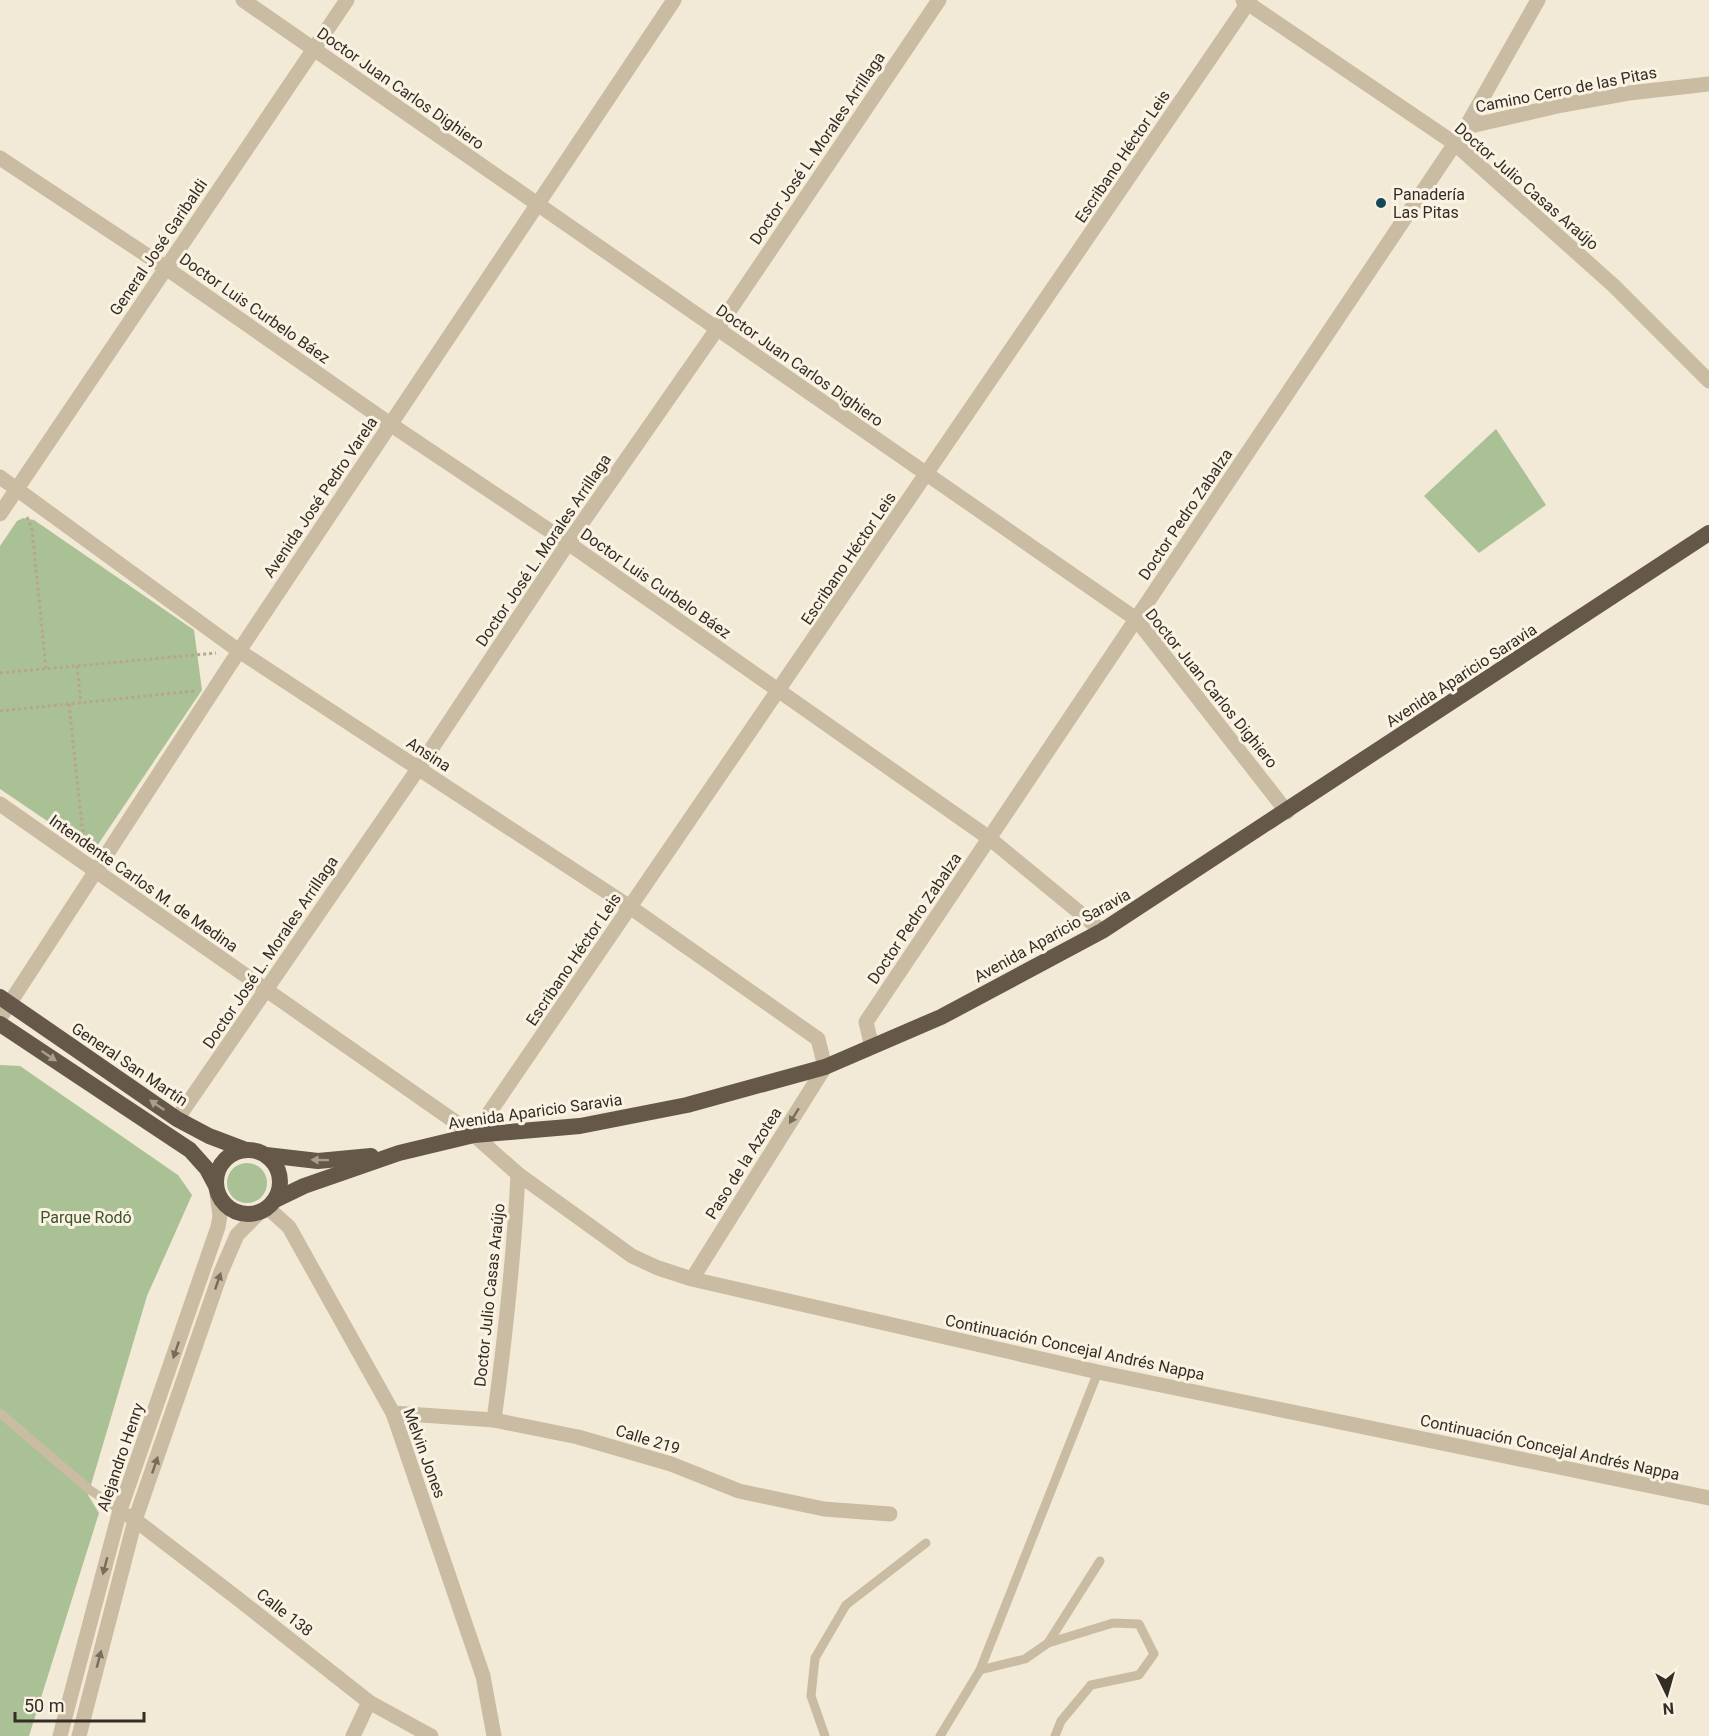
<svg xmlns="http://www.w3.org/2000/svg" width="1709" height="1736" font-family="Roboto,sans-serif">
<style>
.green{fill:#aac196}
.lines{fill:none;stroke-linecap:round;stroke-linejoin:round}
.path{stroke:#b6a68c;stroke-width:3;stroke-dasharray:3 3;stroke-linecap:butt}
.service{stroke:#cabca2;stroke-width:9}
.minor{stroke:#cabca2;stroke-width:15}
.tertiary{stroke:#cabca2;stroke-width:15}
.trunk{stroke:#665848;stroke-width:16}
.oneway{fill:#a99e8e}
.oneway2{fill:#786d5d}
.poi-dot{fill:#194757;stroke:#faf3e3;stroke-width:2}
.labels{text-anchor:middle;stroke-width:6;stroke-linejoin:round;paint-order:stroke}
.street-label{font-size:16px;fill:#342d25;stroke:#faf3e3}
.poi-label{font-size:16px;fill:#342d25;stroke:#faf3e3;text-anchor:start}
.park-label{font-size:16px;fill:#3b5328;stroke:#faf3e3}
</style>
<rect width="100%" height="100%" fill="#f2ead6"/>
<g class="green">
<polygon points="1496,429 1546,505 1479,553 1424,496"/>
<polygon points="23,518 34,520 194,630 202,690 93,852 0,789 0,546 17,521"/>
<polygon points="0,1065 20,1066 178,1175 192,1195 147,1296 88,1495 99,1513 29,1736 0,1736"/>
<circle cx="247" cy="1183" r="20"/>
</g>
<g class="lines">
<g class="path">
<polyline points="27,517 32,529 46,669"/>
<polyline points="77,666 81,703"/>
<polyline points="0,673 216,653"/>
<polyline points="69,704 82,827 87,845"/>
<polyline points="0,711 195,691"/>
</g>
<g class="service">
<polyline points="0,1413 90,1490 120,1510"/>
<polyline points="1048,1643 1113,1623 1139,1624 1154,1654 1139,1675 1091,1685 1061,1721 1055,1736"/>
<polyline points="980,1670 1025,1659 1048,1643 1100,1561"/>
<polyline points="825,1736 811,1696 815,1658 846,1605 926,1543"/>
<polyline points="940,1736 980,1670 1098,1372"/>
</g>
<g class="minor">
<polyline points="243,0 1136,619 1287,812"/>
<polyline points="1243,0 1454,143 1614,286 1709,381"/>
<polyline points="1466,127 1562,105 1629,93 1709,84"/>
<polyline points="0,158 166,268 390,424 568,543 989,838 1102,931"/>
<polyline points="0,477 239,651 630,907 818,1039 825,1067 692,1279"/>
<polyline points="0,514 347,0"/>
<polyline points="0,804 474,1135 518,1174 632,1256 658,1268 692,1279 1098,1372 1709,1498"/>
<polyline points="872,1047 866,1022 1466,127 1538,0"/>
<polyline points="177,1119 418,769 568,543 717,329 939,0"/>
<polyline points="474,1135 1250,0"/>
<polyline points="268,1208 289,1227 393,1413 483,1676 494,1736"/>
<polyline points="393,1413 494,1420 578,1437 671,1464 739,1491 824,1509 890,1514"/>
<path d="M494 1420C505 1339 514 1256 518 1174"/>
<polyline points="130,1516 237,1598 369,1702 431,1736"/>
<polyline points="60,1736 120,1510 218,1227 220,1216 217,1194"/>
<polyline points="79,1736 135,1520 221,1272 237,1235 259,1213"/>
<polyline points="353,1736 369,1702"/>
</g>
<polyline class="tertiary" points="0,1018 239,651 674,0"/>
<g class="trunk">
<polyline points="0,997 177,1119 209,1136 246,1150"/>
<polyline points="0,1024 190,1150 207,1169 215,1184"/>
<circle cx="248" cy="1182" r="32"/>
<polyline points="266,1155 318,1161 371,1156"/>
<polyline points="275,1200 304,1186 399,1153 474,1135 580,1126 687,1105 825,1067 941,1017 1102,931 1709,533"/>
</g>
</g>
<defs><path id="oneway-solid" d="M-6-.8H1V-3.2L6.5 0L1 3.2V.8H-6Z" transform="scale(1.5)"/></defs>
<g class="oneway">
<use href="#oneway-solid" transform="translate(49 1056) rotate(34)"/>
<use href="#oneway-solid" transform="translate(157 1105) rotate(-146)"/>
<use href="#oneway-solid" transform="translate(320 1160) rotate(-179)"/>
</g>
<g class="oneway2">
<use href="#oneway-solid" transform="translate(794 1116) rotate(122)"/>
<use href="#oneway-solid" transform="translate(218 1281) rotate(-71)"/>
<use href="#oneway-solid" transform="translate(176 1350) rotate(109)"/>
<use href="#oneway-solid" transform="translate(155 1465) rotate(-71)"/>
<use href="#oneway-solid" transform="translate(105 1566) rotate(105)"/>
<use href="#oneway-solid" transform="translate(99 1659) rotate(-75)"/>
</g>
<circle class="poi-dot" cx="1381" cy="203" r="6"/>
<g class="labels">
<g class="street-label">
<text transform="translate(401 88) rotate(35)" y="6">Doctor Juan Carlos Dighiero</text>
<text transform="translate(1566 89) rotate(-11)" y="6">Camino Cerro de las Pitas</text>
<text transform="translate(817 148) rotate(-56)" y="6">Doctor José L. Morales Arrillaga</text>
<text transform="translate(1122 156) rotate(-56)" y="6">Escribano Héctor Leis</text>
<text transform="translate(1527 186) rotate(41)" y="6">Doctor Julio Casas Araújo</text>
<text transform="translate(158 247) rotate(-56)" y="6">General José Garibaldi</text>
<text transform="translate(255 308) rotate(35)" y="6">Doctor Luis Curbelo Báez</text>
<text transform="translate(800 365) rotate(35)" y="6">Doctor Juan Carlos Dighiero</text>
<text transform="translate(320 497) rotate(-56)" y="6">Avenida José Pedro Varela</text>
<text transform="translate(1185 514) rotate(-56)" y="6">Doctor Pedro Zabalza</text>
<text transform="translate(543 550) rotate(-56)" y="6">Doctor José L. Morales Arrillaga</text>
<text transform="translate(848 558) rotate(-56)" y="6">Escribano Héctor Leis</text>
<text transform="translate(656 583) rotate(35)" y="6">Doctor Luis Curbelo Báez</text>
<text transform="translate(1461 675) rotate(-33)" y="6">Avenida Aparicio Saravia</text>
<text transform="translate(1212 688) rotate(51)" y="6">Doctor Juan Carlos Dighiero</text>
<text transform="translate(429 754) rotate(33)" y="6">Ansina</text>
<text transform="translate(144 883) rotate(35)" y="6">Intendente Carlos M. de Medina</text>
<text transform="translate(914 918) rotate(-56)" y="6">Doctor Pedro Zabalza</text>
<text transform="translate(1052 935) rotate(-29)" y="6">Avenida Aparicio Saravia</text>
<text transform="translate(270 952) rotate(-56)" y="6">Doctor José L. Morales Arrillaga</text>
<text transform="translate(573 959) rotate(-56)" y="6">Escribano Héctor Leis</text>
<text transform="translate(130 1064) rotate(34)" y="6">General San Martín</text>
<text transform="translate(535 1111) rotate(-8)" y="6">Avenida Aparicio Saravia</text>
<text transform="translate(743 1163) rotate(-58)" y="6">Paso de la Azotea</text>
<text transform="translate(489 1295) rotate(-84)" y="6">Doctor Julio Casas Araújo</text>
<text transform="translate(1075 1347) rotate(12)" y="6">Continuación Concejal Andrés Nappa</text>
<text transform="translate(648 1439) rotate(17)" y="6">Calle 219</text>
<text transform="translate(1550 1447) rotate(12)" y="6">Continuación Concejal Andrés Nappa</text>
<text transform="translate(425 1453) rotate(70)" y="6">Melvin Jones</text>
<text transform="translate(120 1457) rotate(-71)" y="6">Alejandro Henry</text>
<text transform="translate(285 1612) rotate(38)" y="6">Calle 138</text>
</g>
<g class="poi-label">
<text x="1393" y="200">Panadería<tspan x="1393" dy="18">Las Pitas</tspan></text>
</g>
<g class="park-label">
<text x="86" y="1223">Parque Rodó</text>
</g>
</g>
<g transform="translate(1667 1694) rotate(175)" stroke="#faf3e3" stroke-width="4.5" paint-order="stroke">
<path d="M0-4.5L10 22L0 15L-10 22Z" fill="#342d25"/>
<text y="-9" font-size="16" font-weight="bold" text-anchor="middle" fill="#342d25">N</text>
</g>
<path d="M15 1712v9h129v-9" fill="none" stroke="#342d25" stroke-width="3"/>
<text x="24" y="1712" font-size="18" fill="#342d25" stroke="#faf3e3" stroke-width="4.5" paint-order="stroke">50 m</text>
</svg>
